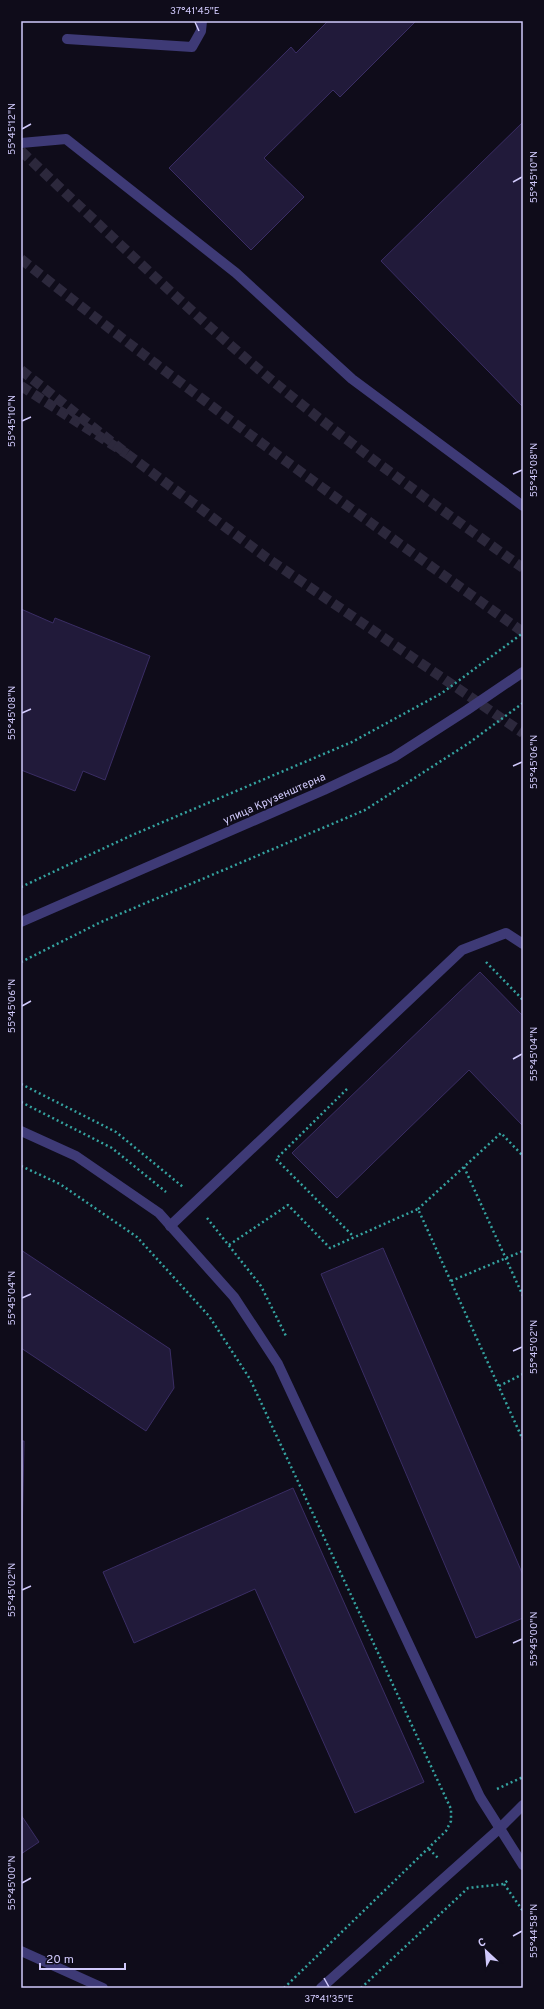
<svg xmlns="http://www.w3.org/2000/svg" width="544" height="2009" font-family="Overpass,sans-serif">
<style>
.building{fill:#211a3a;stroke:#3a2d64}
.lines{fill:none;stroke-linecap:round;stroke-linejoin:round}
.minor-tunnel{stroke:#2c283c;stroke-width:10;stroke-dasharray:10 5;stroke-linecap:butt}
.major-tunnel{stroke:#2c283c;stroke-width:10;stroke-dasharray:10 5;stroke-linecap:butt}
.path{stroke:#35a3a0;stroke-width:2.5;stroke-dasharray:2 3;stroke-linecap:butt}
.minor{stroke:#3e3a76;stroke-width:10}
.ticks{fill:none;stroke:#d0c9fb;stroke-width:1.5}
.labels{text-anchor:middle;stroke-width:3;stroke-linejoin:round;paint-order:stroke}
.street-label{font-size:11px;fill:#d0c9fb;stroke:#0f0c1a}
.neatline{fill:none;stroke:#d0c9fb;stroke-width:1.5}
.ticks-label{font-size:10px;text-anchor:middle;fill:#d0c9fb}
</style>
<rect width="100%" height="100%" fill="#0f0c1a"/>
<g class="building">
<polygon points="328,21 416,21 340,97 333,90 264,158 304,197 251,250 169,168 291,47 296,53"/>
<polygon points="523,122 523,407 381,261"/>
<polygon points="21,609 53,623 55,618 150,656 105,780 83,771 75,791 21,770"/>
<polygon points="480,972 523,1016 523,1126 469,1070 337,1198 292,1153"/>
<polygon points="383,1248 523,1575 523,1618 476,1638 321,1274"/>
<polygon points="21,1250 170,1349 174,1388 146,1431 21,1348"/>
<polygon points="21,1441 24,1441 21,1592"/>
<polygon points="293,1488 424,1782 355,1813 255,1589 134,1643 103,1572"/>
<polygon points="21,1815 39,1842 21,1854"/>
</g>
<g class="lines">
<g class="minor-tunnel">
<path d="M21 151C114 238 206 329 306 408 377 464 450 516 523 568"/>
<polyline points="21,386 127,454"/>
</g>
<g class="major-tunnel">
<path d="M21 259C184 389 353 511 523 632"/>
<polyline points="21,370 127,454 267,558 523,733"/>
</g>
<g class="path">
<polyline points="21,887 130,836 352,742 442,693 523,633"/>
<polyline points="21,962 101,922 365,810 469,743 523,703"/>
<polyline points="486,962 523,1000"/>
<polyline points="21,1084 116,1132 183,1187"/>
<polyline points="347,1089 276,1159 354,1237"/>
<polyline points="21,1102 112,1148 166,1192"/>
<polyline points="21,1166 60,1184 137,1237 209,1316 250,1379 451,1809 451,1821 446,1831 284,1988"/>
<polyline points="464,1167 523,1296"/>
<polyline points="418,1209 501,1133 523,1156"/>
<polyline points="207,1218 261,1286 287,1338"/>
<polyline points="229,1245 288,1205 330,1248 418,1209 523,1440"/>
<polyline points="451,1281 523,1251"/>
<polyline points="499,1386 523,1374"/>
<polyline points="497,1789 523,1777"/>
<polyline points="429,1849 438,1858"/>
<polyline points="504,1884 523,1911"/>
<polyline points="361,1988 468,1888 504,1884 509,1879"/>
</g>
<g class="minor">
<polyline points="67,39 192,47 201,31 202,21"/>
<polyline points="21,143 66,139 236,273 352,379 523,506"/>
<polyline points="21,922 324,790 394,757 467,710 523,672"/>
<polyline points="21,1131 76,1156 159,1213 234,1297 278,1364 480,1797 523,1865"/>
<polyline points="170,1226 462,950 506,933 523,944"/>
<polyline points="21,1951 103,1988"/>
<polyline points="321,1988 499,1829 523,1805"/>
</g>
</g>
<path class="ticks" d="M195 22 199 31M22 129 31 124M513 182 522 177M22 421 31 417M513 474 522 470M22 713 31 709M513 766 522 762M22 1006 31 1001M513 1059 522 1054M22 1298 31 1294M513 1351 522 1347M22 1590 31 1586M513 1643 522 1639M22 1883 31 1878M513 1936 522 1931M324 1978 329 1987"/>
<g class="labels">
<g class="street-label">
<text transform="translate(274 798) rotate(-24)" y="4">улица Крузенштерна</text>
</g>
</g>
<rect width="544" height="2009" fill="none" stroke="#0f0c1a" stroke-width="44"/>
<g transform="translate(486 1951) rotate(334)" stroke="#0f0c1a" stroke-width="3" paint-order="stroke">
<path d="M0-3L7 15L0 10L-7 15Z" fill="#d0c9fb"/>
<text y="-6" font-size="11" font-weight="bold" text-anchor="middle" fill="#d0c9fb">С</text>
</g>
<path d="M40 1963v6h85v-6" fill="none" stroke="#d0c9fb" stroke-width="2"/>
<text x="46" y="1963" font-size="12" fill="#d0c9fb" stroke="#0f0c1a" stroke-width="3" paint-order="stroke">20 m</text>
<rect x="22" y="22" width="500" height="1965" class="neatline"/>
<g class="ticks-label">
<text x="195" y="14">37°41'45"E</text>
<text transform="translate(11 129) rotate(-90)" y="4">55°45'12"N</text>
<text transform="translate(533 177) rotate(-90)" y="4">55°45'10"N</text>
<text transform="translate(11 421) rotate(-90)" y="4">55°45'10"N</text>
<text transform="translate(533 470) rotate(-90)" y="4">55°45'08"N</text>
<text transform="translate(11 713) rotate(-90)" y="4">55°45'08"N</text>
<text transform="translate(533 762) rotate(-90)" y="4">55°45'06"N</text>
<text transform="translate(11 1006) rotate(-90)" y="4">55°45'06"N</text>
<text transform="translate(533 1054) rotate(-90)" y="4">55°45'04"N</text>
<text transform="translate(11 1298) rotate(-90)" y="4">55°45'04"N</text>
<text transform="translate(533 1347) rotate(-90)" y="4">55°45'02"N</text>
<text transform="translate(11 1590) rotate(-90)" y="4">55°45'02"N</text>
<text transform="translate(533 1639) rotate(-90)" y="4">55°45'00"N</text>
<text transform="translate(11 1883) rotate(-90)" y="4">55°45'00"N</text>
<text transform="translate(533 1931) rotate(-90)" y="4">55°44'58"N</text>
<text x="329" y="2002">37°41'35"E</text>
</g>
</svg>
